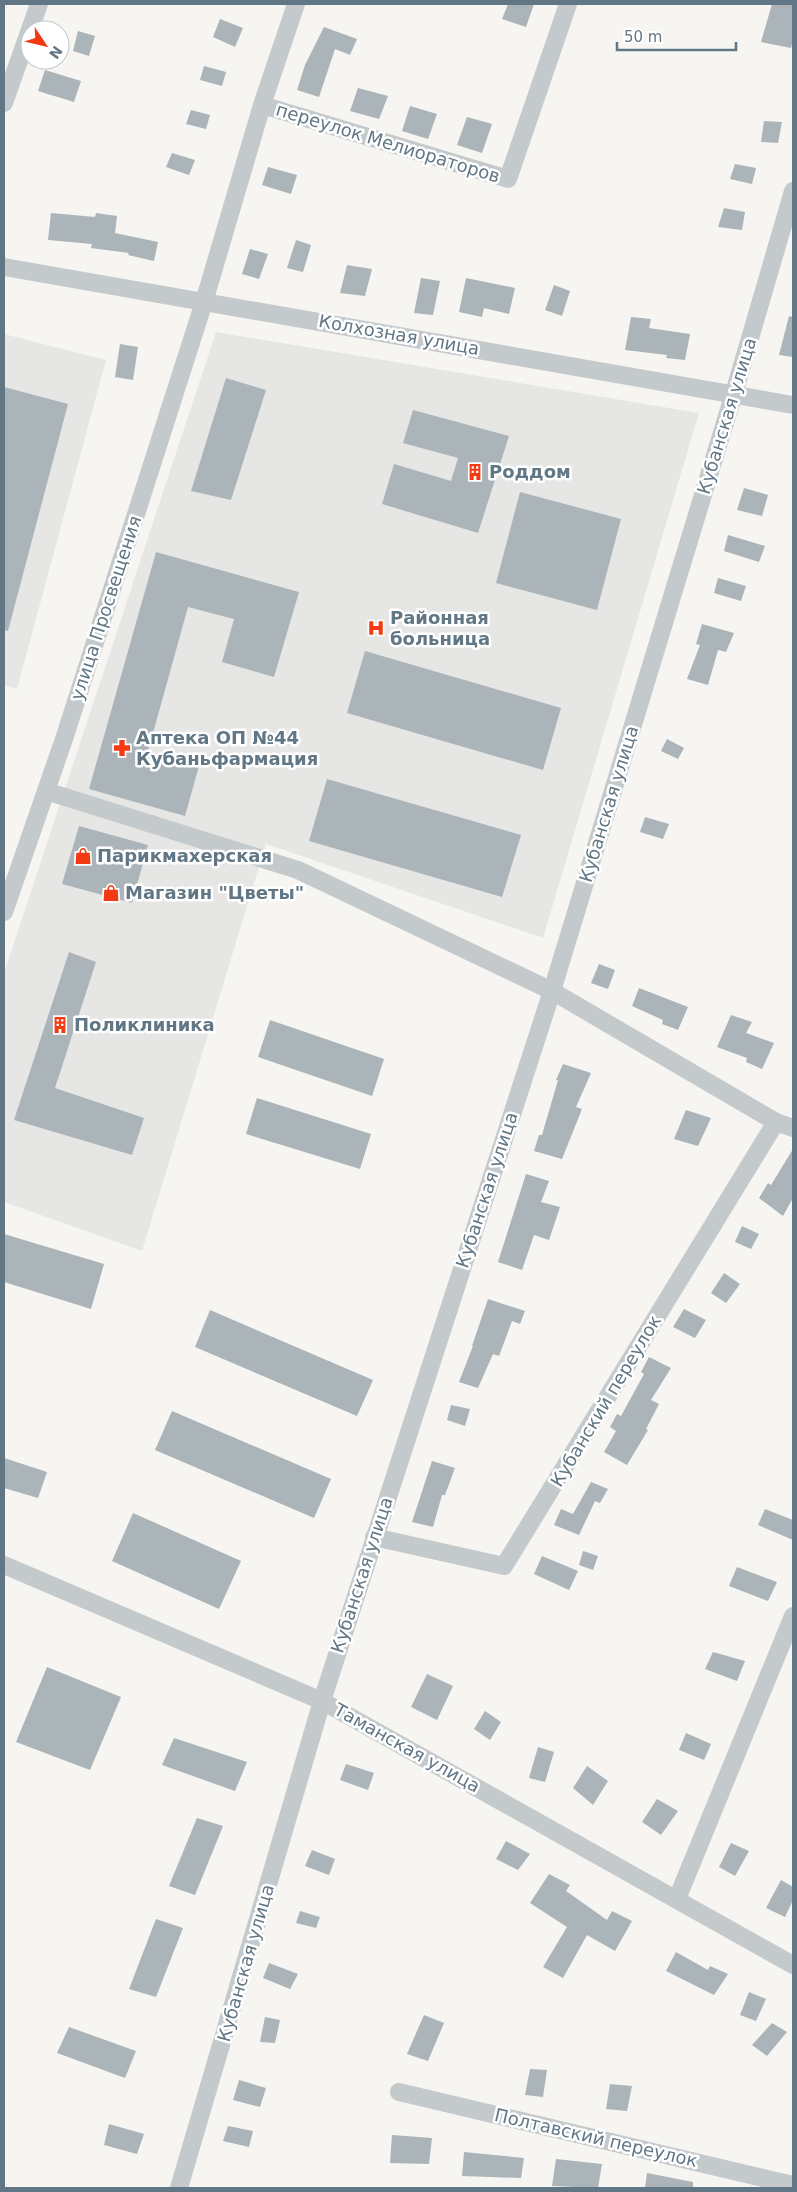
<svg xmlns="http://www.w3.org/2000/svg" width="797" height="2192" font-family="'DejaVu Sans',sans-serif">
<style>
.built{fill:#e6e7e5}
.building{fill:#abb4b9}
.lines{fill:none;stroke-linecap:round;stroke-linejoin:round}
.street{stroke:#c4c9cb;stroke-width:18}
.labels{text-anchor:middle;stroke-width:5;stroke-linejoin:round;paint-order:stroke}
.street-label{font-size:18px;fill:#627785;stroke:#fff}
.poi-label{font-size:18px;font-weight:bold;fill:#627785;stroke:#fff;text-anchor:start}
</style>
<rect width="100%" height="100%" fill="#f6f5f1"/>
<g class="built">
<polygon points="216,332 699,413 543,938 266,844 142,1251 4,1202 4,973"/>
<polygon points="4,334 106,360 17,689 4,685"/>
</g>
<g class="building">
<polygon points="508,4 534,4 526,27 502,19"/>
<polygon points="772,4 793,4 793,40 791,48 761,42"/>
<polygon points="220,19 243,28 235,47 213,37"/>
<polygon points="324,27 357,39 350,55 335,49 319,97 297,90 305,65"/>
<polygon points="78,31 95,36 89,56 73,51"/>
<polygon points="204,66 226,72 222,86 200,80"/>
<polygon points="45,70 81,81 74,102 38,91"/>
<polygon points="358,88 388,96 379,119 350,111"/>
<polygon points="410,106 437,114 428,139 402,131"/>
<polygon points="191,110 210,115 206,129 186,124"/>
<polygon points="467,117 492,124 482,153 457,145"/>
<polygon points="764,121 782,122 778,143 761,142"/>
<polygon points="172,153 195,160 189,175 166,167"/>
<polygon points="735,164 756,168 752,184 730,179"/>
<polygon points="268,167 297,175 291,194 262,185"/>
<polygon points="724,208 745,212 742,230 718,227"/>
<polygon points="51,213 95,217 96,213 117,216 115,233 158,242 154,261 128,255 129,253 91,248 92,244 48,240"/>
<polygon points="296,240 311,245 303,272 287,268"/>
<polygon points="250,249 268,254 259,279 242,274"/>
<polygon points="347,265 372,269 365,296 340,293"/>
<polygon points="421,278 440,281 433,315 414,313"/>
<polygon points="466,278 515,288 509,314 484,308 482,317 459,312"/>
<polygon points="554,285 570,291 562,316 545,310"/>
<polygon points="789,316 793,317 793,357 779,355"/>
<polygon points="631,317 651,319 649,328 690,334 685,360 666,358 667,355 625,350"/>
<polygon points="120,344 138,347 133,380 115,377"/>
<polygon points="226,378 266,390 231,500 191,491"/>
<polygon points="4,387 68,404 8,631 4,630"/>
<polygon points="413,410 509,436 478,533 382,504 394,464 451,481 458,458 403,443"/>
<polygon points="744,488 768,495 762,516 737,510"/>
<polygon points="520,492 621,519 597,610 496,583"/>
<polygon points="728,535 765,546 759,562 724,551"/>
<polygon points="156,552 299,592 274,677 222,662 234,619 188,607 148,751 199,766 185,816 89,789"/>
<polygon points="718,578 746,586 741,601 714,593"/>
<polygon points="702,624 734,633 726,652 718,650 708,685 687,679 700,645 696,644"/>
<polygon points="365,651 561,708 543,770 347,713"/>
<polygon points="667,739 684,748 678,759 661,751"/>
<polygon points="327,779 521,835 502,897 309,841"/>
<polygon points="645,817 669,824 663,839 640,832"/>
<polygon points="79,826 148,845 132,903 62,884"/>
<polygon points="69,952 96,962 55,1088 144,1118 132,1155 14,1120"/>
<polygon points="599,964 615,970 608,989 591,983"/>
<polygon points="639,988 688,1007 678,1030 662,1024 663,1020 632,1006"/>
<polygon points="731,1015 752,1022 746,1033 774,1043 762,1069 746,1062 747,1058 717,1047"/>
<polygon points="270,1020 384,1059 372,1096 258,1057"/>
<polygon points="563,1064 591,1073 576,1107 582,1109 562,1159 534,1151 539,1135 542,1135 558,1080 556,1080"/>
<polygon points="257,1098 371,1134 360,1169 246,1134"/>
<polygon points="686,1110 711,1118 698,1146 674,1139"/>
<polygon points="793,1149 793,1198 783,1216 759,1198 768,1183 771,1185"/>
<polygon points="526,1174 549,1181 541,1202 560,1207 549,1240 534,1235 522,1270 498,1262"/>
<polygon points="742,1226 759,1234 751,1249 735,1242"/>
<polygon points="4,1234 104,1264 91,1309 4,1282"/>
<polygon points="724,1273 740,1284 726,1303 711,1293"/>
<polygon points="488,1299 525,1311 520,1324 512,1321 499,1356 493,1354 478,1388 459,1382 473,1346 472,1346"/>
<polygon points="684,1309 706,1320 695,1338 673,1327"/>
<polygon points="210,1310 373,1380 357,1416 195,1347"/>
<polygon points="649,1357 671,1368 651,1400 659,1404 646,1429 648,1430 627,1465 604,1452 616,1431 610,1427 617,1414 621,1416 644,1374 641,1372"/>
<polygon points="451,1405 470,1409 465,1426 447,1420"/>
<polygon points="172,1411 331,1479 314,1518 155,1450"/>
<polygon points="4,1458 47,1472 38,1498 4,1488"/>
<polygon points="432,1461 455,1468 445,1495 442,1495 433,1527 412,1522"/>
<polygon points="591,1482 608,1489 600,1503 595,1501 579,1535 554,1525 561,1509 573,1514"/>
<polygon points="765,1509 793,1520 793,1540 758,1525"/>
<polygon points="133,1513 241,1561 219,1609 112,1561"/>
<polygon points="583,1551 598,1556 593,1570 579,1565"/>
<polygon points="542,1556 578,1571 569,1590 534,1574"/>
<polygon points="737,1567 777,1582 768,1601 729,1586"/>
<polygon points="713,1652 745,1661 737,1681 705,1669"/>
<polygon points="47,1667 121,1697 90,1770 16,1742"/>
<polygon points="427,1674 453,1686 437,1720 411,1707"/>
<polygon points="485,1711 501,1722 490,1740 474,1729"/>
<polygon points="686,1733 711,1744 704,1760 679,1750"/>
<polygon points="174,1738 247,1762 235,1791 162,1765"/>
<polygon points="538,1747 554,1752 545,1782 529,1778"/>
<polygon points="346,1764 374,1773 368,1790 340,1780"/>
<polygon points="587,1766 608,1781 593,1805 573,1788"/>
<polygon points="657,1799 678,1811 661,1835 642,1822"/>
<polygon points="197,1818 223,1826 195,1895 169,1886"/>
<polygon points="506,1841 530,1854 518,1870 496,1859"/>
<polygon points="731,1843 749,1851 735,1876 719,1867"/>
<polygon points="312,1850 335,1859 329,1875 305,1866"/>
<polygon points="549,1874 570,1885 566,1891 607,1920 612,1911 632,1921 615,1951 587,1935 563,1978 543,1967 567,1927 530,1903"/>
<polygon points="781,1880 793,1887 793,1900 785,1917 766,1908"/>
<polygon points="300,1911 320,1917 316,1928 296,1923"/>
<polygon points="156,1919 183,1928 156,1997 129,1989"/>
<polygon points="676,1952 708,1970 710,1966 728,1974 714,1995 666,1971"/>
<polygon points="269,1963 298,1974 290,1989 263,1978"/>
<polygon points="749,1992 766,1999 756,2021 740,2015"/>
<polygon points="424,2015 444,2023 428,2061 407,2054"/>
<polygon points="265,2017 280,2020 275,2043 260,2042"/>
<polygon points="772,2023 787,2032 767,2056 752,2045"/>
<polygon points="69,2027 136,2051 125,2078 57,2053"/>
<polygon points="530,2069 547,2070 543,2097 525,2095"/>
<polygon points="239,2080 266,2088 260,2107 233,2100"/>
<polygon points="610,2084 632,2086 627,2111 606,2109"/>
<polygon points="109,2124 144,2134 137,2154 104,2145"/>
<polygon points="228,2126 253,2131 249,2147 223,2141"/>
<polygon points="392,2135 432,2138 429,2164 390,2163"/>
<polygon points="464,2152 524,2158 521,2178 462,2176"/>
<polygon points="556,2159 602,2164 598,2188 552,2186"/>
<polygon points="647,2173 693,2182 693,2188 645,2188"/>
</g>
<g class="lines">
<g class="street">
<polyline points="4,103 39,4"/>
<polyline points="262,105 508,179 568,4"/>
<polyline points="4,267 793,405"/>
<polyline points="46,791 298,870 552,991 776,1122 793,1128"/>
<polyline points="4,912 64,739 204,302 262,105 296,4"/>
<polyline points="374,1537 504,1566 776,1122"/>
<polyline points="4,1565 322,1701 793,1965"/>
<polyline points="677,1899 793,1616"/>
<polyline points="399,2092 793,2185"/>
<polyline points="179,2188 322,1701 552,991 734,393 793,191"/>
</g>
</g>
<defs>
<g id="building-bare" transform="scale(1.35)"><path d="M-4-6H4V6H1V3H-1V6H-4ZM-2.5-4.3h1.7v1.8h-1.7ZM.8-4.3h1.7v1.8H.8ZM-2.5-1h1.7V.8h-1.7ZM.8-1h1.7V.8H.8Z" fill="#f23b15" stroke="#fff" stroke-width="2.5" paint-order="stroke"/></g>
<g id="hospital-bare" transform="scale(1.35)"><path d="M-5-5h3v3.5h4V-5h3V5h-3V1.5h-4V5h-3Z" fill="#f23b15" stroke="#fff" stroke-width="2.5" paint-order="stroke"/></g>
<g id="pharmacy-bare" transform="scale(1.35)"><path d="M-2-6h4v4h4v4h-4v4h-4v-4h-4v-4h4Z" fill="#f23b15" stroke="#fff" stroke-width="2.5" paint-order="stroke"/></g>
<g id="shop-bare" transform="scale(1.35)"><path d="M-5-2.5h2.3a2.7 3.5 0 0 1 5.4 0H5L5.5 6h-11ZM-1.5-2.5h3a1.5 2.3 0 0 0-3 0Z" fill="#f23b15" stroke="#fff" stroke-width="2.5" paint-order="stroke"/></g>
</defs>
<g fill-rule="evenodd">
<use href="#building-bare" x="475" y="472"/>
<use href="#hospital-bare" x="376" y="628"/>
<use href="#pharmacy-bare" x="122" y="748"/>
<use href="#shop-bare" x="83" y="856"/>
<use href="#shop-bare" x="111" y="893"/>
<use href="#building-bare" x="60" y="1025"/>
</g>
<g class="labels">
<g class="street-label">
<text transform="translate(388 143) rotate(17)" y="6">переулок Мелиораторов</text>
<text transform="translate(399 335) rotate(10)" y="6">Колхозная улица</text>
<text transform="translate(727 416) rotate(-73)" y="6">Кубанская улица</text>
<text transform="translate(106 608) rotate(-72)" y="6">улица Просвещения</text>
<text transform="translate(609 804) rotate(-73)" y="6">Кубанская улица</text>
<text transform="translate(487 1190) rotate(-72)" y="6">Кубанская улица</text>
<text transform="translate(606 1401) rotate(-59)" y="6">Кубанский переулок</text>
<text transform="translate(362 1575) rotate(-72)" y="6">Кубанская улица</text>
<text transform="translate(407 1748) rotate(29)" y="6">Таманская улица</text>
<text transform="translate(246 1963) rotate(-74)" y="6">Кубанская улица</text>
<text transform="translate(596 2138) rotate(13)" y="6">Полтавский переулок</text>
</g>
<g class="poi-label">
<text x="489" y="478">Роддом</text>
<text x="390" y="624">Районная<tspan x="390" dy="21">больница</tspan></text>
<text x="136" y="744">Аптека ОП №44<tspan x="136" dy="21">Кубаньфармация</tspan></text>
<text x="97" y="862">Парикмахерская</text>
<text x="125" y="899">Магазин "Цветы"</text>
<text x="74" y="1031">Поликлиника</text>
</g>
</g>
<rect width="797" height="2192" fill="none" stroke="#627785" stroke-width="10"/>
<g transform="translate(45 45) rotate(125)"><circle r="24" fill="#ffffff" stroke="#c0c9ce"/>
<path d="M0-4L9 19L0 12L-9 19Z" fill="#f23b15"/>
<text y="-8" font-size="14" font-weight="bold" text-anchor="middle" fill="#627785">N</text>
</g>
<path d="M617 42v8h119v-8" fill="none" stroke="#627785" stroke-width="2.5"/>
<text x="624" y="42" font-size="15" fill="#627785" stroke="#ffffff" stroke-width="4" paint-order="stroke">50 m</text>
</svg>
